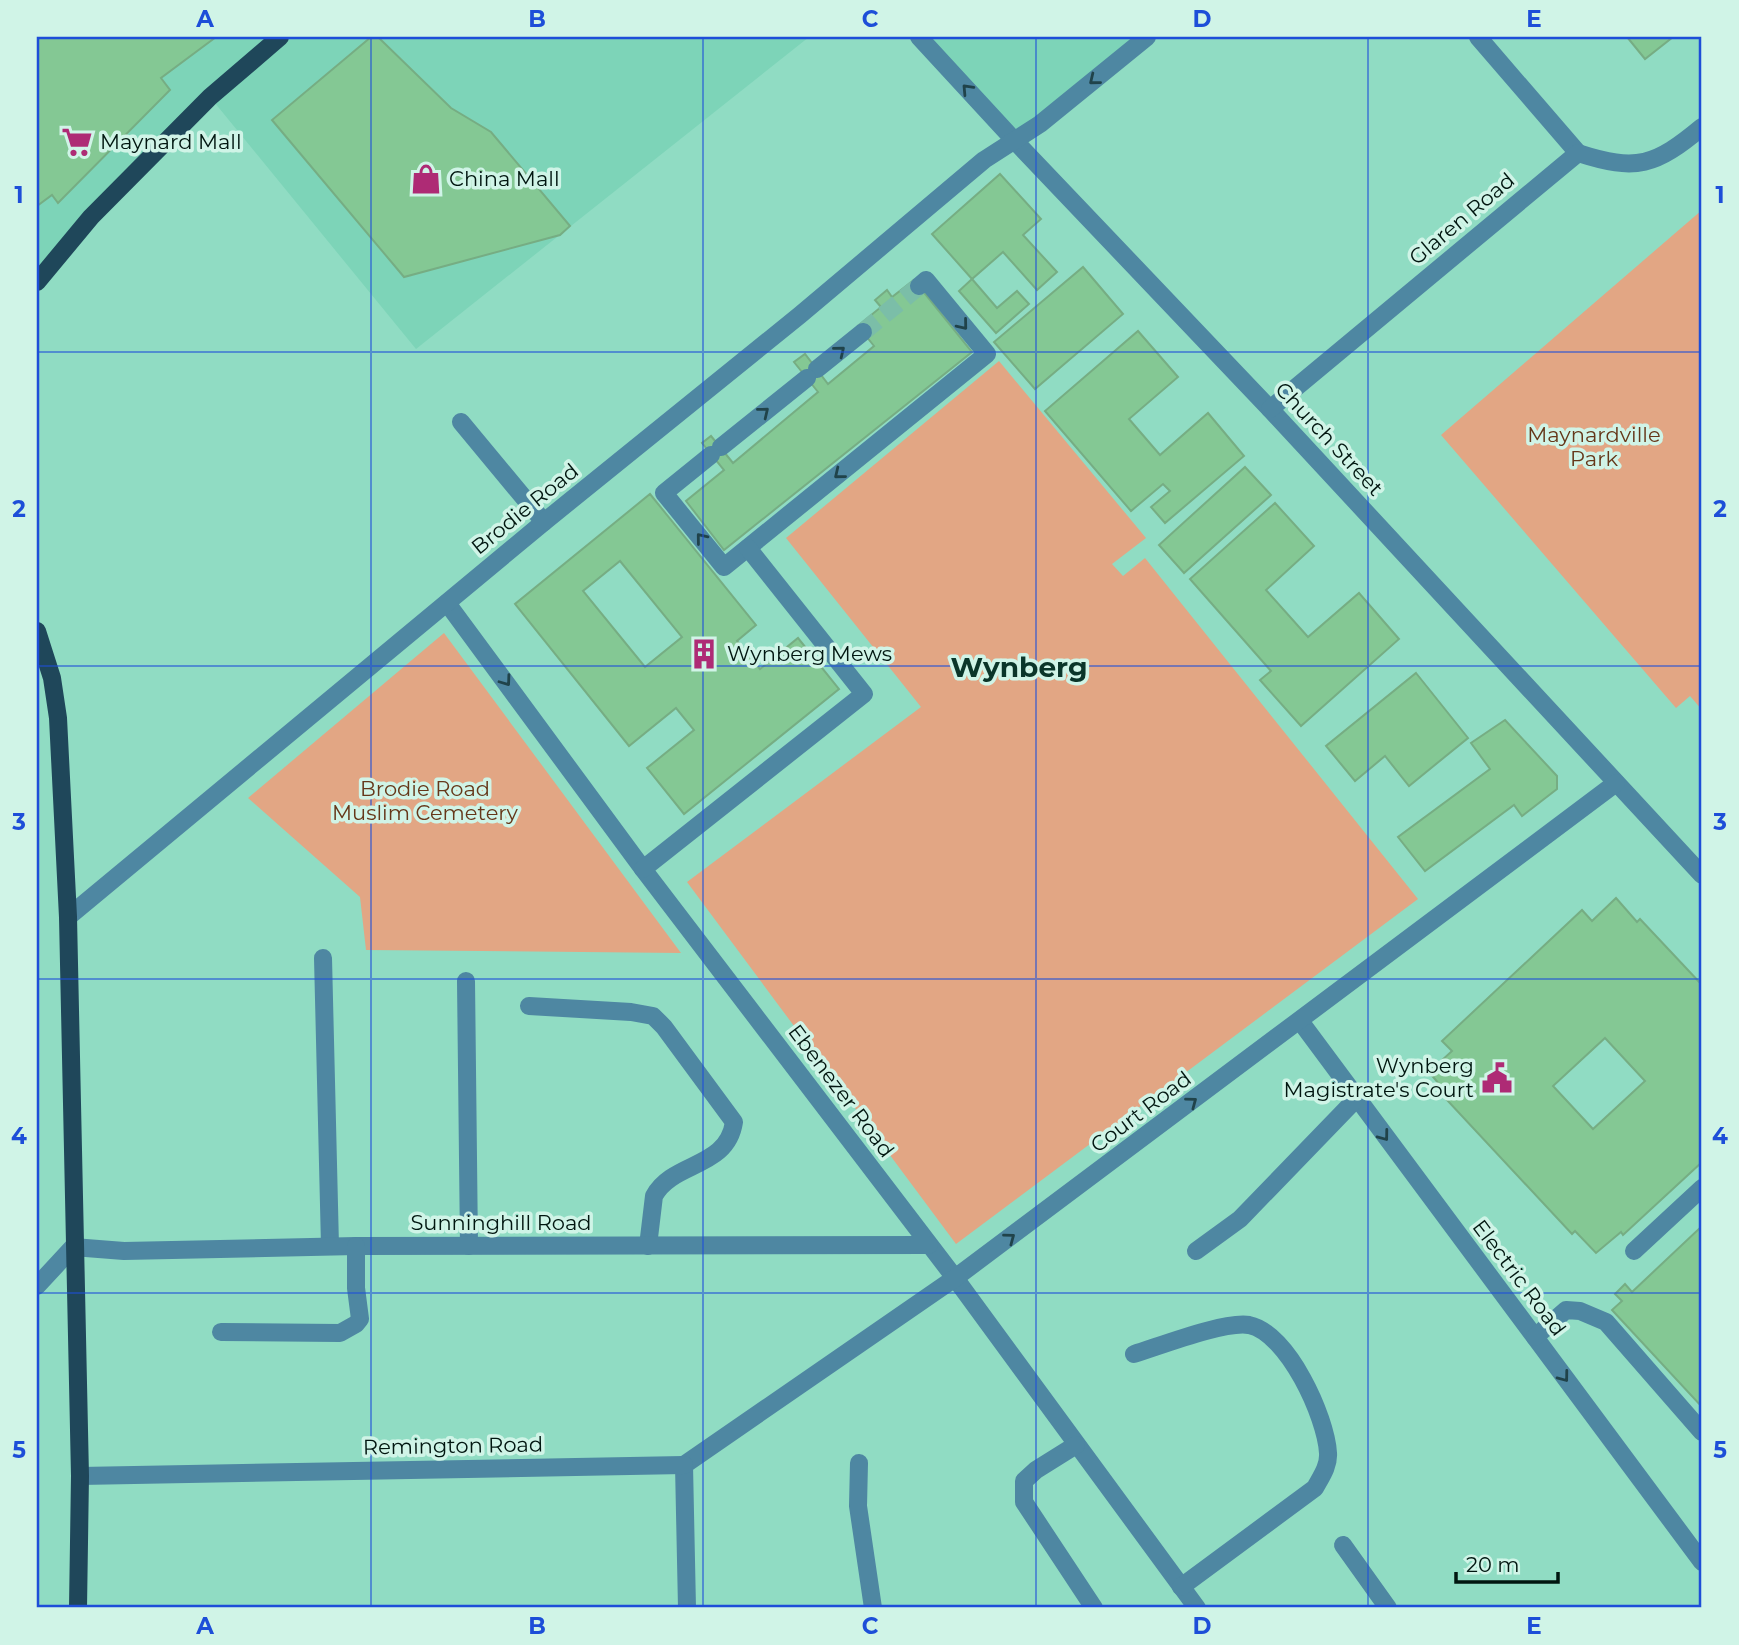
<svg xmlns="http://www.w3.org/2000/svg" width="1739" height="1645" font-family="Montserrat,sans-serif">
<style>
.built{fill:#7dd4b8}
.green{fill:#e2a684}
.building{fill:#84c894;stroke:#76ad83;stroke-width:2;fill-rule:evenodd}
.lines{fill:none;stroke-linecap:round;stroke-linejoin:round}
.minor-tunnel{stroke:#7bbea8;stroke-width:18;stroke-dasharray:18 9;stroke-linecap:butt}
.minor{stroke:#4e87a2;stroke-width:18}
.major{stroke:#1f475a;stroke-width:18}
.oneway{stroke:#20434a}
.grid{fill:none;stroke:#1d4ed8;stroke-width:2;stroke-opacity:0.55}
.labels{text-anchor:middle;stroke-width:7;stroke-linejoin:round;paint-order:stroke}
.poi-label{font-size:21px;fill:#011610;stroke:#d0f4e7;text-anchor:start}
.street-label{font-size:21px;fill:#011610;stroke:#d0f4e7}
.park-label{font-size:21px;fill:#653719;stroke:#d0f4e7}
.district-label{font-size:28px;font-weight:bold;fill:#0a3529;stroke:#d0f4e7}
.neatline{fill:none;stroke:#1d4ed8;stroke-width:2.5}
.grid-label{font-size:23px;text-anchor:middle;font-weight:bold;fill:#1d4ed8}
</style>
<rect width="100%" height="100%" fill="#90dcc3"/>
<g class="built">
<polygon points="37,37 809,37 416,349 210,97 37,282"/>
<polygon points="919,37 1147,37 1013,139"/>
</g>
<g class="green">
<polygon points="1702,210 1702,710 1690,696 1676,708 1441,435"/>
<polygon points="999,361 1146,538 1112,564 1123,576 1145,558 1418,899 956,1244 687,882 921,707 786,538"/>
<polygon points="444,633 681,953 366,950 360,897 248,798"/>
</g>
<g class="building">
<polygon points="37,37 216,37 161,78 170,90 58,203 52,195 37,206"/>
<polygon points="371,37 378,37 451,108 491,132 570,226 560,235 404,277 272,120"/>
<polygon points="1627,37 1673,37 1645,59"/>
<polygon points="1000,174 1041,219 1023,235 1057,272 1037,290 1003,252 972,279 932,234"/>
<polygon points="1083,267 1123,314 1035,389 994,342"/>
<polygon points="972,279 997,308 1017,291 1029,304 996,333 959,291"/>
<polygon points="914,280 972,352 724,550 686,501 724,470 702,443 711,436 733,463 818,392 794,362 805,354 828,384 874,346 858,326 881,307 875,300 887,290 892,297"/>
<polygon points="1138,331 1178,377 1129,419 1160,455 1208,413 1244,456 1165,523 1151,507 1170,491 1163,484 1131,511 1045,411"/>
<polygon points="1245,467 1271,495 1184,573 1159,545"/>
<path d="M650 494 756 625 737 641 760 669 798 638 839 689 684 814 647 768 694 730 676 708 629 746 515 604ZM620 561 682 637 645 667 583 591Z"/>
<polygon points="1275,503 1314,546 1266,590 1308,637 1359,593 1399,639 1301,726 1260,680 1271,671 1190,579"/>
<polygon points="1416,673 1468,738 1409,786 1385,756 1355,781 1326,746"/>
<polygon points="1505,720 1557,776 1557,789 1522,816 1514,805 1425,871 1398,837 1490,769 1471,743"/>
<path d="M1616 898 1637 922 1640 919 1702 985V1162L1623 1235 1621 1232 1596 1253 1575 1231 1572 1234 1447 1100 1450 1097 1429 1072 1452 1051 1442 1041 1582 910 1592 921ZM1605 1038 1645 1081 1593 1129 1553 1086Z"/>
<polygon points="1702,1226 1702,1407 1612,1310 1622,1301 1615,1294 1625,1284 1632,1292"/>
</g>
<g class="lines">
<polyline class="minor-tunnel" points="863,332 919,286"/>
<g class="minor">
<polyline points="919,37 1013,139 1270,409 1702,875"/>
<polyline points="1478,37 1578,153"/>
<polyline points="817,369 863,332"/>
<path d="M1270 409 1578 153C1637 172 1655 166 1702 127"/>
<polyline points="461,422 544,522"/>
<polyline points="721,447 807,378"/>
<polyline points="711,455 664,493 724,567 987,354 926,280 919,286"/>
<polyline points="447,603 643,869 955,1278 1197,1608"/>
<polyline points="643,869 864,694 748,548"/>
<polyline points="68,917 544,522 800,315 984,160 1040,124 1147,37"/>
<polyline points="323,958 330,1246"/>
<polyline points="466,981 469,1246"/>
<path d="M529 1006 631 1012 653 1016 664 1027 734 1122C727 1169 673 1161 654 1196L648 1246"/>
<polyline points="1300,1021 1702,1562"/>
<polyline points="1196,1251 1240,1219 1356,1099"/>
<polyline points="1634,1251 1702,1188"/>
<polyline points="37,1286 73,1247 124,1251 356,1246 929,1245"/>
<polyline points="221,1332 340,1333 356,1324 360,1319 356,1288 356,1246"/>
<polyline points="1535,1337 1566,1310 1580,1311 1606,1322 1702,1432"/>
<path d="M1134 1354C1160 1346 1224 1321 1249 1325 1288 1333 1326 1417 1328 1453 1329 1466 1321 1477 1315 1488L1181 1587"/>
<polyline points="1076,1445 1036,1470 1024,1481 1024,1502 1094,1608"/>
<polyline points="859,1463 858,1506 873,1608"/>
<polyline points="684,1465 955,1278 1616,783"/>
<polyline points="684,1465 687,1608"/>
<polyline points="80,1476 684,1465"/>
<polyline points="1343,1545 1388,1608"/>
</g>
<g class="major">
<polyline points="37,282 91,217 210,97 280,37"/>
<polyline points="37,631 52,678 58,718 68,917 80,1476 78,1608"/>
</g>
</g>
<defs><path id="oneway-chevron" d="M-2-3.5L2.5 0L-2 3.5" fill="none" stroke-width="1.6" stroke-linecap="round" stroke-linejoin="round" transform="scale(1.75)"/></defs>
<g class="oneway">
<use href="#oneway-chevron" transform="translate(1094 80) rotate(141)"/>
<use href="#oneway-chevron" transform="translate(967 89) rotate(-133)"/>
<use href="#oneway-chevron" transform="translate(963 325) rotate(51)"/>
<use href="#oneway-chevron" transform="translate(840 351) rotate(-39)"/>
<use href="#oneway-chevron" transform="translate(764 412) rotate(-39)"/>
<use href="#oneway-chevron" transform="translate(839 474) rotate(141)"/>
<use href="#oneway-chevron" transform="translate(701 538) rotate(-129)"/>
<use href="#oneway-chevron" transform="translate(506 681) rotate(54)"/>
<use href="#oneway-chevron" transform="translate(1192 1102) rotate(-37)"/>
<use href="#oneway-chevron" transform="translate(1384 1136) rotate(53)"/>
<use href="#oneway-chevron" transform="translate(1010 1238) rotate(-37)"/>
<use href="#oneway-chevron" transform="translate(1564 1377) rotate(53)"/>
</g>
<path class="grid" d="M371 37V1608M703 37V1608M1036 37V1608M1368 37V1608M37 352H1702M37 666H1702M37 979H1702M37 1293H1702"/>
<defs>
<g id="supermarket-bare" transform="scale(2.415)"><path d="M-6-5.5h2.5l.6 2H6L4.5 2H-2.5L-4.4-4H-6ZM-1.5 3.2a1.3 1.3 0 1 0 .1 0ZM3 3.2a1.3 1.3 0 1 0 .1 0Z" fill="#ae2b75" stroke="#d0f4e7" stroke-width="2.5" paint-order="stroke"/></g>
<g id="shop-bare" transform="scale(2.415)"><path d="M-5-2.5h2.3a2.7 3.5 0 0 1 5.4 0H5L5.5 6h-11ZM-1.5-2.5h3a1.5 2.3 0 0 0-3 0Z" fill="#ae2b75" stroke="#d0f4e7" stroke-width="2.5" paint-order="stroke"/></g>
<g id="building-bare" transform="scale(2.415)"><path d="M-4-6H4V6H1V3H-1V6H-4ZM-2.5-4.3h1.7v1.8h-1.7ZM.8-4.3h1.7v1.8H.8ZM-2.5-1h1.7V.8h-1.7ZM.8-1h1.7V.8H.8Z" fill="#ae2b75" stroke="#d0f4e7" stroke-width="2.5" paint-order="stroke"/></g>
<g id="civic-bare" transform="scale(2.415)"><path d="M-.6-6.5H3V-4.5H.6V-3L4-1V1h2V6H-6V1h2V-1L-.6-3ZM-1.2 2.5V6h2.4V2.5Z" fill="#ae2b75" stroke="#d0f4e7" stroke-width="2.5" paint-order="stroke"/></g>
</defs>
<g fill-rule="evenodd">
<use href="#supermarket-bare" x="77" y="142"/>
<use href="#shop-bare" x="426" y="179"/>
<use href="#building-bare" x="704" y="654"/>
<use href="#civic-bare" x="1497" y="1078"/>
</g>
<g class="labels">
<g class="poi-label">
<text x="100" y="149">Maynard Mall</text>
<text x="449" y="186">China Mall</text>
<text x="727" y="661">Wynberg Mews</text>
<text x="1474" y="1073" text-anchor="end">Wynberg<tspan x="1474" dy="24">Magistrate's Court</tspan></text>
</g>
<g class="street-label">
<text transform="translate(1462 219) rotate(-40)" y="7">Glaren Road</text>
<text transform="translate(1329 439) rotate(47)" y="7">Church Street</text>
<text transform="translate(525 509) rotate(-39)" y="7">Brodie Road</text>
<text transform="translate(841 1091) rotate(53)" y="7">Ebenezer Road</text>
<text transform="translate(1141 1112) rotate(-37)" y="7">Court Road</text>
<text x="501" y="1230">Sunninghill Road</text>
<text transform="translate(1519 1278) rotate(53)" y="7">Electric Road</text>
<text transform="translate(453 1446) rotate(-1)" y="7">Remington Road</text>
</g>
<g class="park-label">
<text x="1594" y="442">Maynardville<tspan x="1594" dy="24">Park</tspan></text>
<text x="425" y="796">Brodie Road<tspan x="425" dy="24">Muslim Cemetery</tspan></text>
</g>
<g class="district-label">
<text x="1019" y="677">Wynberg</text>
</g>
</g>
<rect width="1739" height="1645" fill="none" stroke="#d0f4e7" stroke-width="77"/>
<path d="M1456 1572v10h102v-10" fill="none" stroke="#011610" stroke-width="3.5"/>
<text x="1466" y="1572" font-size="21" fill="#011610" stroke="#d0f4e7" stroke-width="5" paint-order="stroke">20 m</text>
<rect x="38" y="38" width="1662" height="1568" class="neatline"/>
<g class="grid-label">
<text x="205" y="27">A</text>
<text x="537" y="27">B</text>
<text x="870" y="27">C</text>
<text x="1202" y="27">D</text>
<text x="1534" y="27">E</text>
<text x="19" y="203">1</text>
<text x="1720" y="203">1</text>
<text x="19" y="517">2</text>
<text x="1720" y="517">2</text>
<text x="19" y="830">3</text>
<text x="1720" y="830">3</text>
<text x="19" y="1144">4</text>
<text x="1720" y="1144">4</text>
<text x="19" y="1458">5</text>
<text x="1720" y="1458">5</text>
<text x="205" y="1634">A</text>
<text x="537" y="1634">B</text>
<text x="870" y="1634">C</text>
<text x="1202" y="1634">D</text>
<text x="1534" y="1634">E</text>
</g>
</svg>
